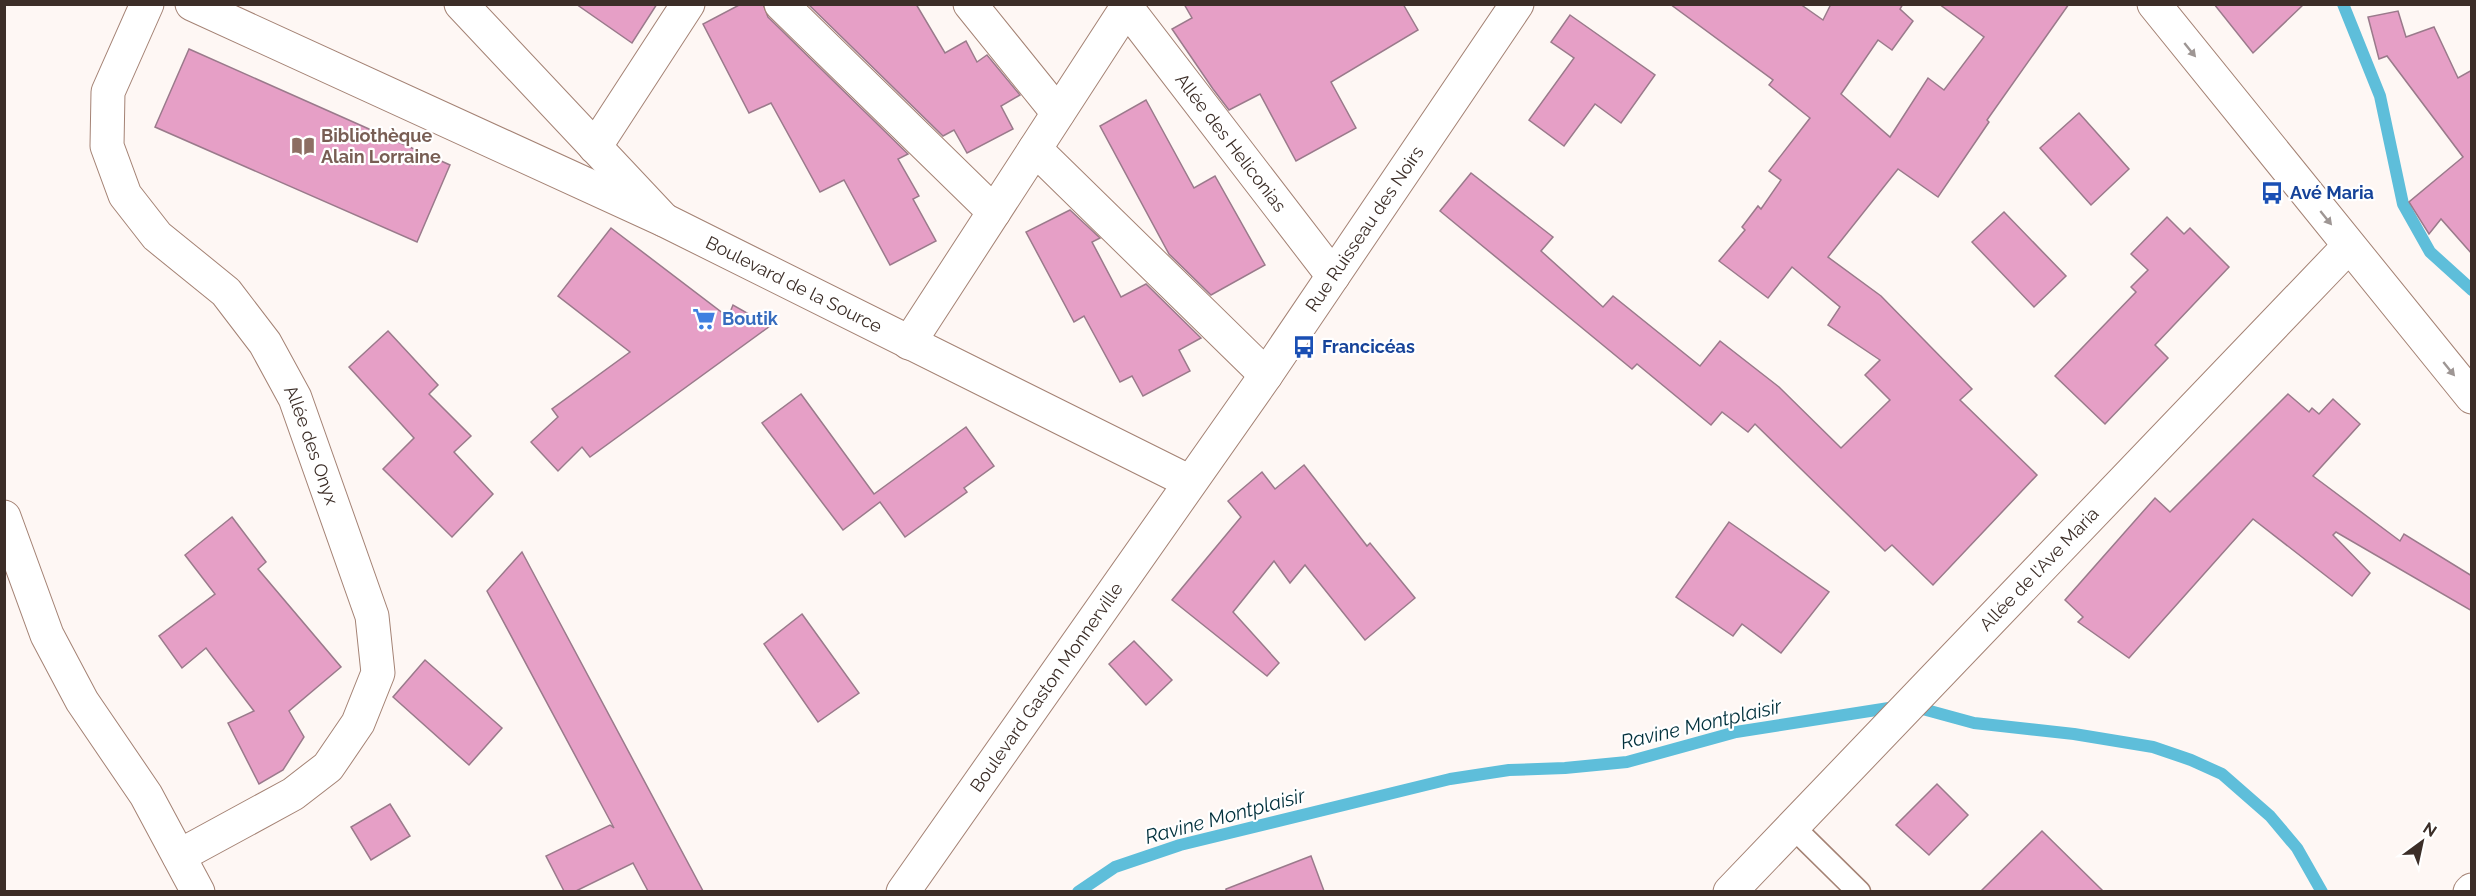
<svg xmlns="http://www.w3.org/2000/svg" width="2476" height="896" font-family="Raleway,sans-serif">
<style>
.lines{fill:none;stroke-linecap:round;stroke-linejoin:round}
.stream{stroke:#5ebeda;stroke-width:12}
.building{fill:#e69fc6;stroke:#9a7a8b;stroke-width:1.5}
.service-casing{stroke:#a48274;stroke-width:25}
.minor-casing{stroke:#a48274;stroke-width:35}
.tertiary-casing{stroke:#a48274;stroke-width:35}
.secondary-casing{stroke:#a48274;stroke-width:35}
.service{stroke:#fff;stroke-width:22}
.minor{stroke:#fff;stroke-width:33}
.tertiary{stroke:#fff;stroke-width:33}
.secondary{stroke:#fff;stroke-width:33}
.oneway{fill:#9e9694}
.labels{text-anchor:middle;stroke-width:4.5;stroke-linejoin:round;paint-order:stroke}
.education-label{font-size:18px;font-weight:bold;fill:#785e54;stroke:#fff;text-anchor:start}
.street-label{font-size:18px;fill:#3c2e28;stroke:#fff}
.transit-label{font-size:18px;font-weight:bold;fill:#164399;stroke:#fff;text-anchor:start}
.shop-label{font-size:18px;font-weight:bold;fill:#366cbe;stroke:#fff;text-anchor:start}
.water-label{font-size:20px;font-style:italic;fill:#02313d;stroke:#fff}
</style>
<rect width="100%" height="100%" fill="#fef7f4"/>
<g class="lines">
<g class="stream">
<polyline points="2343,4 2380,96 2403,204 2430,252 2472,290"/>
<polyline points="1078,892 1115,867 1180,845 1450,779 1509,770 1565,768 1627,762 1736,732 1908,705 1974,723 2074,734 2153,747 2191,760 2222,774 2270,816 2297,848 2322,892"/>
</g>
</g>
<g class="building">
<polygon points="576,4 657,4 632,43"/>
<polygon points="741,4 763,4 768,17 908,154 898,159 919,196 913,199 936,241 890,265 844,180 820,192 771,103 749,113 703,24"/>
<polygon points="808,4 916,4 945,53 966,41 977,62 987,55 1020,95 1001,106 1013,129 967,153 954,130 943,136"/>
<polygon points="1184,4 1403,4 1418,30 1331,82 1356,128 1296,161 1260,94 1229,110 1213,89 1172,29 1192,18"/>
<polygon points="1670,4 1800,4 1823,20 1831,4 1903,4 1900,9 1913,21 1892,50 1878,40 1841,94 1890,137 1928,78 1944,90 1984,37 1939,4 2069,4 1987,120 1989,122 1938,197 1898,169 1828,257 1881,296 1972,389 1960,400 2037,475 1933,585 1892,545 1885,551 1755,424 1748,432 1722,412 1711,425 1637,364 1632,369 1440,211 1471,173 1553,237 1541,251 1603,307 1613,296 1700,366 1720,341 1779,387 1841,448 1890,400 1865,375 1880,360 1828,325 1840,307 1792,267 1768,298 1719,261 1745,230 1742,227 1758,206 1761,209 1781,180 1769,171 1810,118 1769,85 1773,80"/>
<polygon points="2214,4 2304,4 2253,53"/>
<polygon points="2398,11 2406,37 2434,27 2458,78 2472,70 2472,254 2441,219 2429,234 2409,202 2463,157 2387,56 2379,59 2368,17"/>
<polygon points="1570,15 1655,75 1621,123 1595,104 1564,146 1529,120 1574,58 1551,42"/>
<polygon points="189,49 450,165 417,242 155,127"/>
<polygon points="1146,100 1194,188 1215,176 1265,265 1211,295 1169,254 1100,126"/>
<polygon points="2079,113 2129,169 2091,205 2040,148"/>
<polygon points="1070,210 1100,238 1092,242 1121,297 1146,284 1201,338 1179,350 1190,371 1143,396 1132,376 1120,382 1084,316 1074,322 1026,232"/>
<polygon points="2004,212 2066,276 2034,307 1972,242"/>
<polygon points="2167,217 2184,234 2190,228 2229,267 2155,345 2168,358 2105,424 2055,376 2136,292 2131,287 2148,270 2131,254"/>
<polygon points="611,228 728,317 733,305 770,326 590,457 582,447 558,471 531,442 558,417 552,409 630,352 558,296"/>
<polygon points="388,331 438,385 429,394 471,436 454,452 493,494 452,537 383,469 414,438 349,367"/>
<polygon points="801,394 874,494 966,427 994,466 964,488 967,492 905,537 880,502 843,530 762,423"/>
<polygon points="2288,394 2309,412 2312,408 2319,414 2333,399 2360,424 2313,476 2400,541 2404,534 2472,576 2472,611 2336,532 2333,535 2370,573 2352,596 2253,519 2129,658 2078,622 2083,617 2065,600 2155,498 2170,512"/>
<polygon points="1304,465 1367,546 1370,543 1415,598 1365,640 1305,565 1290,583 1274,561 1233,612 1279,663 1267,676 1172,600 1241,517 1228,501 1262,472 1275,489"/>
<polygon points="232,517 266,562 258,569 341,667 289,711 304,737 283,770 259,784 228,723 254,711 206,648 182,668 159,636 215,594 185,555"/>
<polygon points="1729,522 1829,592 1781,653 1742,624 1733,636 1676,597"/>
<polygon points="522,552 703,891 648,891 633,863 576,891 564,891 546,856 610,825 614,828 487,591"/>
<polygon points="802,614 859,693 818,722 764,644"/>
<polygon points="1134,641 1172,680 1146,705 1109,664"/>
<polygon points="425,660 502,728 469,765 393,697"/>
<polygon points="1937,784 1968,815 1929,855 1896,825"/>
<polygon points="390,804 410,836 371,860 351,827"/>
<polygon points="2042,831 2103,891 1981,891"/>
<polygon points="1311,856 1324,891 1226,891 1226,889"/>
</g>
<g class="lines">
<g class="service-casing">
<polyline id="service" points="1793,827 1859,892"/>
</g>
<g class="minor-casing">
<g id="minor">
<path id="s1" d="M147 4 108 92 107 146 125 195 157 236 226 292 265 343 295 398 372 616 378 673 358 723 328 767 293 794 179 856"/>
<polyline points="461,4 664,220"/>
<polyline points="781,4 994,212"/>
<polyline points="970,4 1058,113"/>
<path id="s2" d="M1127 8 1333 276"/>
<polyline points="595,147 688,4"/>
<polyline points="1035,149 1266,375"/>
<polyline points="909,343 1129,4"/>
<polyline points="4,517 47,635 82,701 146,795 198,892"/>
<path id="s3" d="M1730 892 2349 246"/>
</g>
</g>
<g class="tertiary-casing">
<g id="tertiary">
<path id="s4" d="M192 4 664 220 1190 482"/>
<path id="s5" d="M903 892 1266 375 1517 4"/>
</g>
</g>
<g class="secondary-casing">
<g id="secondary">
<polyline points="2154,4 2472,397"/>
<polyline points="2470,892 2472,890"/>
</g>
</g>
<use href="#service" class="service"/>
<use href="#minor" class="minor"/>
<use href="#tertiary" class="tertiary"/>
<use href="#secondary" class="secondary"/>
</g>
<defs><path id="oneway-solid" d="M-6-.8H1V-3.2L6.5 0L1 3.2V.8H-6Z" transform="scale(1.5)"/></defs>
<g class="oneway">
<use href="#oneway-solid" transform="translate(2190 50) rotate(51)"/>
<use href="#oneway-solid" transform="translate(2326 218) rotate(51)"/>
<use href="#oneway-solid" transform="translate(2449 369) rotate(51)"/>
</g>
<defs>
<g id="library-bare" transform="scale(1.8)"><path d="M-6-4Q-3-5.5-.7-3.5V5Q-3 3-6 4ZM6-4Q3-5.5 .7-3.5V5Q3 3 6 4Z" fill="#8d6e63" stroke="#fff" stroke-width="2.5" paint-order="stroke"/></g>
<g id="bus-bare" transform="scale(1.8)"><path d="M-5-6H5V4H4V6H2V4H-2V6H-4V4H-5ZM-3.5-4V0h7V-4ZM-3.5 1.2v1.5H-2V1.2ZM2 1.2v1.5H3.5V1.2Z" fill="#1a4fb4" stroke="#fff" stroke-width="2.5" paint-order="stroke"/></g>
<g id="supermarket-bare" transform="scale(1.8)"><path d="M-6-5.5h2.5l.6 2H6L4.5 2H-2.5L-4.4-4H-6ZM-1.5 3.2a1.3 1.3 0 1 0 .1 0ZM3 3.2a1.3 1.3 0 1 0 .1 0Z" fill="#3f7fe0" stroke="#fff" stroke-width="2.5" paint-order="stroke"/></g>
</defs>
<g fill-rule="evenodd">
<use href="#library-bare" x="303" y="146"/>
<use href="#bus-bare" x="2272" y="193"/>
<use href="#supermarket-bare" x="704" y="319"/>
<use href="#bus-bare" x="1304" y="347"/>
</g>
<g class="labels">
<g class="education-label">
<text x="321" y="142">Bibliothèque<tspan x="321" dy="21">Alain Lorraine</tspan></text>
</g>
<g class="street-label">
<text dy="6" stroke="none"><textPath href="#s2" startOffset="170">Allée des Heliconias</textPath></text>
<text dy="6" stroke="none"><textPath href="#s5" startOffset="808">Rue Ruisseau des Noirs</textPath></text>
<text dy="6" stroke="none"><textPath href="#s4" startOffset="664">Boulevard de la Source</textPath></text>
<text dy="6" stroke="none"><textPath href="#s1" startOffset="520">Allée des Onyx</textPath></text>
<text dy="6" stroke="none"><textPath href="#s3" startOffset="447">Allée de l'Ave Maria</textPath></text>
<text dy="6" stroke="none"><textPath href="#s5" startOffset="250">Boulevard Gaston Monnerville</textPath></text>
</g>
<g class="transit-label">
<text x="2290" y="199">Avé Maria</text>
<text x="1322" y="353">Francicéas</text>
</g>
<g class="shop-label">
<text x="722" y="325">Boutik</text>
</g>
<g class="water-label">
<text transform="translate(1701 724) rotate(-13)" y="7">Ravine Montplaisir</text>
<text transform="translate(1225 816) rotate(-15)" y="7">Ravine Montplaisir</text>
</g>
</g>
<rect width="2476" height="896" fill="none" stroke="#3c2e28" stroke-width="12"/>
<g transform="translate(2422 842) rotate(33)" stroke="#ffffff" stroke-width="4.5" paint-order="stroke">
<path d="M0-4.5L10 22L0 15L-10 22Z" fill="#3c2e28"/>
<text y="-9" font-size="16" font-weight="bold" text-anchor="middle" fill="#3c2e28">N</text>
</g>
</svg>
